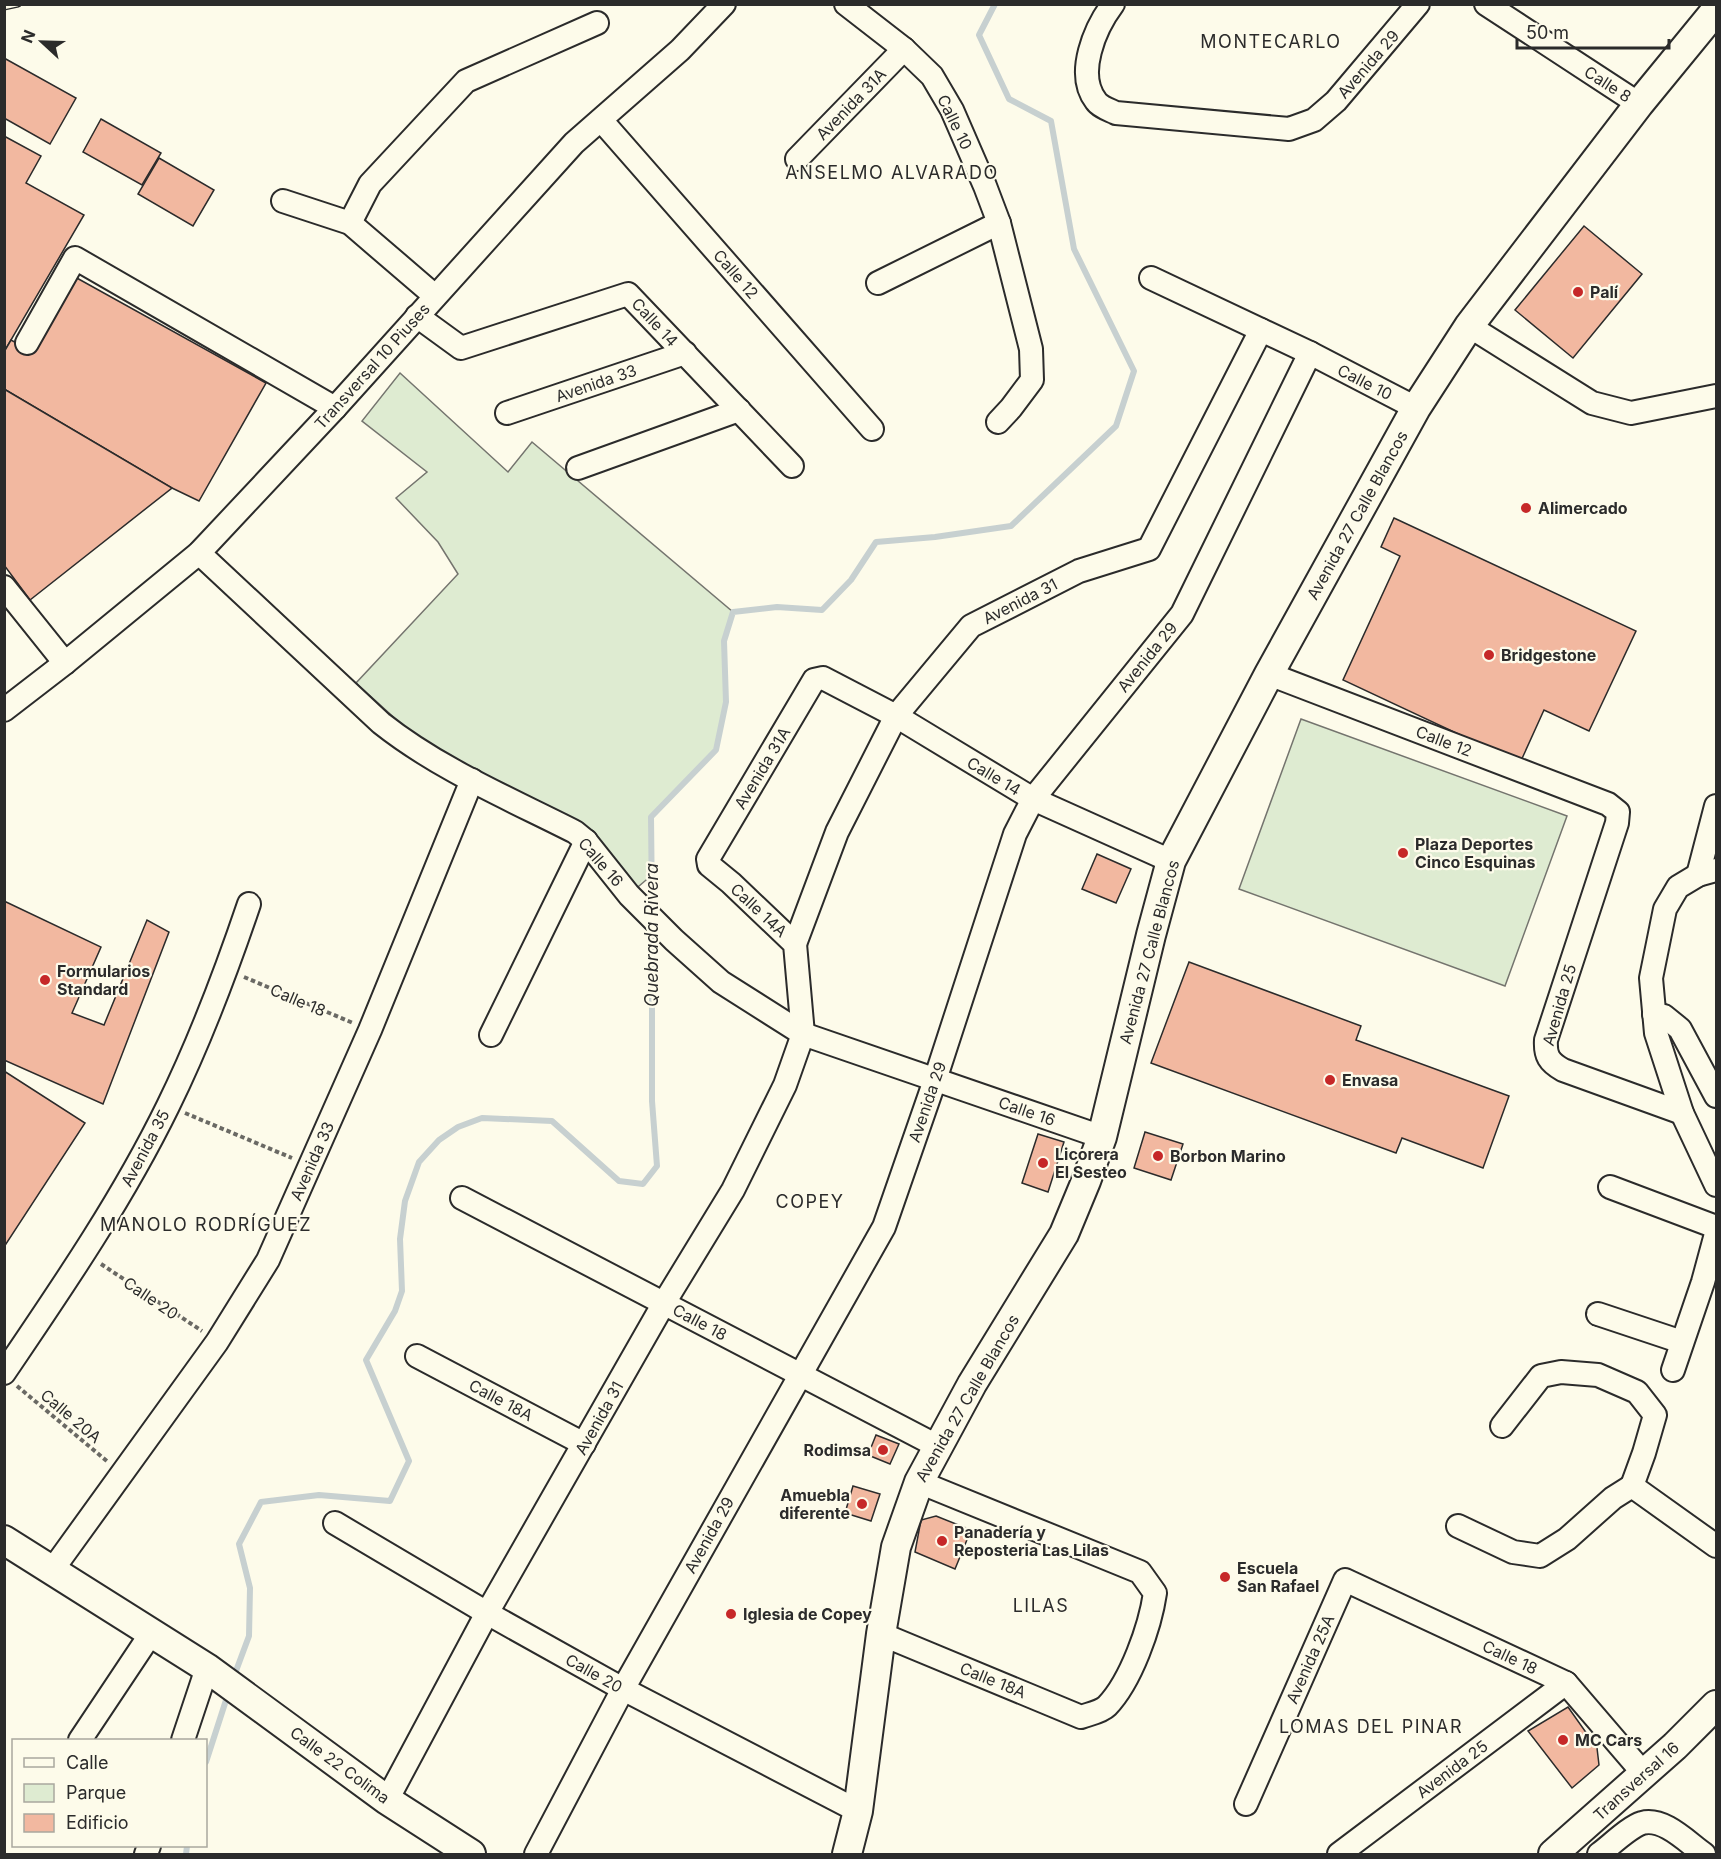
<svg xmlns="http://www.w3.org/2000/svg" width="1721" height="1859" font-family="Inter,sans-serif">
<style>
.green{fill:#deebd1;stroke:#74746e;stroke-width:1.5}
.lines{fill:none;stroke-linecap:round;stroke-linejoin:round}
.stream{stroke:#c7d0d0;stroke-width:6}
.building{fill:#f2b8a0;stroke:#2b2b2b;stroke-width:1.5}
.minor-casing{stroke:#2b2b2b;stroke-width:26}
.major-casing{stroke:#2b2b2b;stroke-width:32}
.path{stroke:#6a6964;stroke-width:4;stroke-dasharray:4.5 3;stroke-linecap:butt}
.minor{stroke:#fdfbea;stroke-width:22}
.major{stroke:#fdfbea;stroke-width:28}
.rail-casing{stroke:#2b2b2b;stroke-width:7}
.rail{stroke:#fdfbea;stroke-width:4.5;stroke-dasharray:14;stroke-linecap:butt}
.poi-dot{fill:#c62828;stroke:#fdfbea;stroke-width:2}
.labels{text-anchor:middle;stroke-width:4.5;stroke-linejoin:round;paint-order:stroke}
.street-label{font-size:16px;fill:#2b2b2b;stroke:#fdfbea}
.poi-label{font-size:16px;font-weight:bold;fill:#2b2b2b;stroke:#fdfbea;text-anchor:start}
.neighbourhood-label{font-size:18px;letter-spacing:1.5px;fill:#2b2b2b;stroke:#fdfbea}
.water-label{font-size:18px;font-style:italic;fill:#2b2b2b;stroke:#fdfbea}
</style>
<rect width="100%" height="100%" fill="#fdfbea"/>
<g class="green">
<polygon points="400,373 508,472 532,442 733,612 724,641 726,702 716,750 652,817 652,875 632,892 611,864 481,774 411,733 356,683 458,574 438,542 396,498 427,472 362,421"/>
<polygon points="1301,719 1567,816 1505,986 1239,889"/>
</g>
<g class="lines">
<g class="stream">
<polyline points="652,908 651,817 716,750 726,702 724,641 733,612 777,607 822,610 851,580 876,542 935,537 1011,526 1116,426 1134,371 1074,249 1051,121 1009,99 979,35 995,4"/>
<polyline points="233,1679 249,1636 250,1588 239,1544 261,1502 319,1495 390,1501 409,1461 366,1360 395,1311 402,1291 400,1239 405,1201 419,1162 439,1140 458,1127 482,1118 552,1121 619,1181 643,1184 657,1166 652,1101 652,927"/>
<polyline points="206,1762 228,1694"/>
<polyline points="186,1854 187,1846"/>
</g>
</g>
<g class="building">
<polygon points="4,58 76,98 50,144 4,118"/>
<polygon points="101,119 161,153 142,185 83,152"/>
<polygon points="4,136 41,156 26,183 84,215 4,352"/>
<polygon points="159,158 214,190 193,226 138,194"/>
<polygon points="1584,226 1642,274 1573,358 1515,310"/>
<polygon points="75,277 266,383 199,501 172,488 4,389 4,352 11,340 31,351"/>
<polygon points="4,389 172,488 30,600 4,565"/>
<polygon points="1394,518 1636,631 1589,731 1544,710 1520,763 1343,680 1400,556 1381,547"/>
<polygon points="1097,854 1131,869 1116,903 1082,889"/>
<polygon points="4,901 101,947 72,1013 104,1025 147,920 169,932 103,1104 4,1060"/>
<polygon points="1189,962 1361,1026 1356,1040 1509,1096 1483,1168 1402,1138 1396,1153 1151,1063"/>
<polygon points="4,1071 85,1123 4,1247"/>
<polygon points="1145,1132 1183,1144 1171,1180 1134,1168"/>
<polygon points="1038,1134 1064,1142 1048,1192 1022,1183"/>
<polygon points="876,1435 899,1444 890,1464 868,1455"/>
<polygon points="853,1486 880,1494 871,1521 845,1513"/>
<polygon points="936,1516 971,1530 955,1569 915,1552 921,1520"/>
<polygon points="1568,1707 1597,1748 1599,1765 1572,1788 1528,1731"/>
</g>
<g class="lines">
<g class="minor-casing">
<g id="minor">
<polyline points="846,4 904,49 932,76 952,110 985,186 999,223 1031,349 1032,380 1011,408 998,422"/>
<path d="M1113 4C1095 28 1075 74 1096 101 1100 107 1110 110 1116 113L1289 129 1314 120 1336 101 1418 4"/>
<polyline points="1486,4 1639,104"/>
<polyline points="601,120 872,429"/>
<polyline points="797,159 904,49"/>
<polyline points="283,201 350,223 435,296"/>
<polyline points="350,223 370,184 466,81 597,23"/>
<polyline points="1151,278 1310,353 1416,408"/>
<polyline points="878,283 999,223"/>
<polyline points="417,316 461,348 628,294 792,466"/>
<polyline points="1469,326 1592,403 1631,413 1716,396"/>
<polyline points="27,343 75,258 335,408"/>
<polyline points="507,413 685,353"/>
<polyline points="578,468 739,410"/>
<path d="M199 553 381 723C439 769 510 799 575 832L586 841 629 895 674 940 721 982 803 1034 1102 1137"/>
<polyline points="4,587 65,663"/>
<path d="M1269 674 1608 804 1618 812 1617 823 1546 1040C1545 1056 1549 1062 1563 1070L1682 1113"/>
<polyline points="4,710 65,663 199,553 335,408 574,143 680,50 724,4"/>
<polyline points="1716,870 1698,875 1678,887 1665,909 1651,978 1656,1033 1682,1113 1716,1185"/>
<polyline points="1698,875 1716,806"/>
<polyline points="795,944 837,832 896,716 971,626 1079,571 1149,549 1261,330"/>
<polyline points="1654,1014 1664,1016 1680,1029 1716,1096"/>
<polyline points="491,1035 586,841"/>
<polyline points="1610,1187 1716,1227"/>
<path d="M462 1198C621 1280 779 1365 939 1447"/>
<polyline points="1598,1314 1682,1342"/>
<polyline points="417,1356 584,1444"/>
<polyline points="1673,1370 1703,1282 1716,1234"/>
<path d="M4 1373C63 1286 122 1200 168 1106 200 1041 226 972 249 904"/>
<polyline points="1502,1426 1541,1376 1561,1372 1598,1375 1637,1392 1655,1415 1644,1453 1632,1486 1716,1546"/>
<polyline points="335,1523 487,1613 623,1689 858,1811"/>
<polyline points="1458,1526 1513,1552 1540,1556 1567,1539 1613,1498 1632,1486"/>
<polyline points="53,1569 217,1342 268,1260 370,1030 472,780"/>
<path d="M881 1634 1081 1717C1089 1714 1101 1712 1107 1706 1131 1681 1150 1627 1155 1593L1140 1572 919 1482"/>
<polyline points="80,1740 152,1632"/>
<polyline points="183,1740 207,1668"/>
<polyline points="387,1800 487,1613 664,1303 733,1190 785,1085 803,1034 795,944 731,883 709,865 708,859 814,680 823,678 896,716 1033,799 1171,861"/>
<polyline points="1246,1804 1345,1580 1566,1683 1644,1774"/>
<polyline points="146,1854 149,1846"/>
<polyline points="536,1854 623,1689 884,1227 935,1080 1015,834 1033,799 1182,614 1310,353"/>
<polyline points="1339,1854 1566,1683"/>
<path d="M1599 1854C1610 1846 1629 1827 1642 1823 1664 1817 1688 1843 1704 1854"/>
</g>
</g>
<g class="major-casing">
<g id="major">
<polyline points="4,1540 207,1668 387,1800 471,1854"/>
<polyline points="847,1854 858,1811 881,1634 896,1547 919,1482 972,1384 1064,1234 1086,1181 1102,1137 1151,935 1171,861 1269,674 1416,408 1469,326 1639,104 1716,10"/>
<polyline points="1553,1854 1675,1746 1716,1705"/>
</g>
</g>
<g class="path">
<polyline points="244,977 353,1023"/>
<polyline points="185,1113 292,1158"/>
<polyline points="101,1264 202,1331"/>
<polyline points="17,1386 108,1462"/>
</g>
<use href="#minor" class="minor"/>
<use href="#major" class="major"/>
<g class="rail-casing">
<polyline id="rail" points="4,7 18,4"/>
</g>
<use href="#rail" class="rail"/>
</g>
<g class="poi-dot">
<circle cx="1578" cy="292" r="6"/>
<circle cx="1526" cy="508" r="6"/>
<circle cx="1489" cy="655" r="6"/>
<circle cx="1403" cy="853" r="6"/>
<circle cx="45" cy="980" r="6"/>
<circle cx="1330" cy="1080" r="6"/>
<circle cx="1158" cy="1156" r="6"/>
<circle cx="1043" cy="1163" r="6"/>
<circle cx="883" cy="1450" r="6"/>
<circle cx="862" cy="1504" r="6"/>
<circle cx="942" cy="1541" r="6"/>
<circle cx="1225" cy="1577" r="6"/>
<circle cx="731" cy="1614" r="6"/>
<circle cx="1563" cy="1740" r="6"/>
</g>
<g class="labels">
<g class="street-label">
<text transform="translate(1368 64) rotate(-49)" y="6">Avenida 29</text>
<text transform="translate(1608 84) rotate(33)" y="6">Calle 8</text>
<text transform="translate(851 104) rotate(-46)" y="6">Avenida 31A</text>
<text transform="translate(955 122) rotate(64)" y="6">Calle 10</text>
<text transform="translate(736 274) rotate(49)" y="6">Calle 12</text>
<text transform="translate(655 322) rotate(47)" y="6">Calle 14</text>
<text transform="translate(372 366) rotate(-48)" y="6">Transversal 10 Piuses</text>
<text transform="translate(1365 382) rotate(27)" y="6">Calle 10</text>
<text transform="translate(596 383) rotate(-19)" y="6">Avenida 33</text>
<text transform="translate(1357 515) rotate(-61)" y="6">Avenida 27 Calle Blancos</text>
<text transform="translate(1020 601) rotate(-27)" y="6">Avenida 31</text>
<text transform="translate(1147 657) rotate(-51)" y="6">Avenida 29</text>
<text transform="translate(1444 741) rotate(21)" y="6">Calle 12</text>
<text transform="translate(762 768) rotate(-59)" y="6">Avenida 31A</text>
<text transform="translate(994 776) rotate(31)" y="6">Calle 14</text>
<text transform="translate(601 862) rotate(49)" y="6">Calle 16</text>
<text transform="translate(759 910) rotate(43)" y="6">Calle 14A</text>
<text transform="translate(1149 952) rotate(-75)" y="6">Avenida 27 Calle Blancos</text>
<text transform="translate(298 1000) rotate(23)" y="6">Calle 18</text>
<text transform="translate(1559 1005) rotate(-74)" y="6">Avenida 25</text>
<text transform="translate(927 1102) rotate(-71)" y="6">Avenida 29</text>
<text transform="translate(1027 1111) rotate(19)" y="6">Calle 16</text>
<text transform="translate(145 1148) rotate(-62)" y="6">Avenida 35</text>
<text transform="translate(312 1161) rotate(-66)" y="6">Avenida 33</text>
<text transform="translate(151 1298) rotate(34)" y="6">Calle 20</text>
<text transform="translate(700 1322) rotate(28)" y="6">Calle 18</text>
<text transform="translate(967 1398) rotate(-60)" y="6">Avenida 27 Calle Blancos</text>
<text transform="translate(501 1400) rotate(28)" y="6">Calle 18A</text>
<text transform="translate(71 1416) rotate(40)" y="6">Calle 20A</text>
<text transform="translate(599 1418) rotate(-61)" y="6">Avenida 31</text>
<text transform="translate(709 1535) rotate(-61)" y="6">Avenida 29</text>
<text transform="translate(1510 1657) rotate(25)" y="6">Calle 18</text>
<text transform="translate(1310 1659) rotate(-66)" y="6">Avenida 25A</text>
<text transform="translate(594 1673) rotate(29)" y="6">Calle 20</text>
<text transform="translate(993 1680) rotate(22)" y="6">Calle 18A</text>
<text transform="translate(340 1765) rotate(36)" y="6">Calle 22 Colima</text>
<text transform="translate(1452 1769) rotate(-37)" y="6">Avenida 25</text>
<text transform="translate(1636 1781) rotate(-42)" y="6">Transversal 16</text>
</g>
<g class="poi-label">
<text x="1590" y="298">Palí</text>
<text x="1538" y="514">Alimercado</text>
<text x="1501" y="661">Bridgestone</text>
<text x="1415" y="850">Plaza Deportes<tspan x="1415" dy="18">Cinco Esquinas</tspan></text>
<text x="57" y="977">Formularios<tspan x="57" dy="18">Standard</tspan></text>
<text x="1342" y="1086">Envasa</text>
<text x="1055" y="1160">Licorera<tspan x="1055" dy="18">El Sesteo</tspan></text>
<text x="1170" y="1162">Borbon Marino</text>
<text x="871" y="1456" text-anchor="end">Rodimsa</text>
<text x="850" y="1501" text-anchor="end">Amuebla<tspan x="850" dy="18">diferente</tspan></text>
<text x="954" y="1538">Panadería y<tspan x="954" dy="18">Reposteria Las Lilas</tspan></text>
<text x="1237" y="1574">Escuela<tspan x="1237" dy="18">San Rafael</tspan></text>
<text x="743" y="1620">Iglesia de Copey</text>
<text x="1575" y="1746">MC Cars</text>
</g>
<g class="neighbourhood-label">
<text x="1271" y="48">MONTECARLO</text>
<text x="892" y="179">ANSELMO ALVARADO</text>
<text x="810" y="1208">COPEY</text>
<text x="206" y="1231">MANOLO RODRÍGUEZ</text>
<text x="1041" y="1612">LILAS</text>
<text x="1371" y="1733">LOMAS DEL PINAR</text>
</g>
<g class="water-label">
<text transform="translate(652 935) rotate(-90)" y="6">Quebrada Rivera</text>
</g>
</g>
<rect width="1721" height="1859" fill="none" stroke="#2b2b2b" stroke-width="12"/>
<rect x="12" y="1739" width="195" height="108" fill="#fdfbea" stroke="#a9a89e" stroke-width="1.5"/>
<rect x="24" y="1758" width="30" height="9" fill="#fdfbea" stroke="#a9a89e" stroke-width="1.5"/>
<text x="66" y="1769" font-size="18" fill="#2b2b2b">Calle</text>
<rect x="24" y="1784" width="30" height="18" fill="#deebd1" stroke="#a9a89e" stroke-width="1.5"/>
<text x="66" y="1799" font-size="18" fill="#2b2b2b">Parque</text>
<rect x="24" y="1814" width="30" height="18" fill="#f2b8a0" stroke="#a9a89e" stroke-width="1.5"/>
<text x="66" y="1829" font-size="18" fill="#2b2b2b">Edificio</text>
<g transform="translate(42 42) rotate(292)" stroke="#fdfbea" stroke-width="4.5" paint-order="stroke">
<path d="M0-4.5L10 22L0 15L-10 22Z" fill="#2b2b2b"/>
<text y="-9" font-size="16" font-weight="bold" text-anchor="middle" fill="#2b2b2b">N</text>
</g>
<path d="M1517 39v9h152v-9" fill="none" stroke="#2b2b2b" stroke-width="3"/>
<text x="1526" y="39" font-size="18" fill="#2b2b2b" stroke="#fdfbea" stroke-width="4.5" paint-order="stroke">50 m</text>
</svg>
